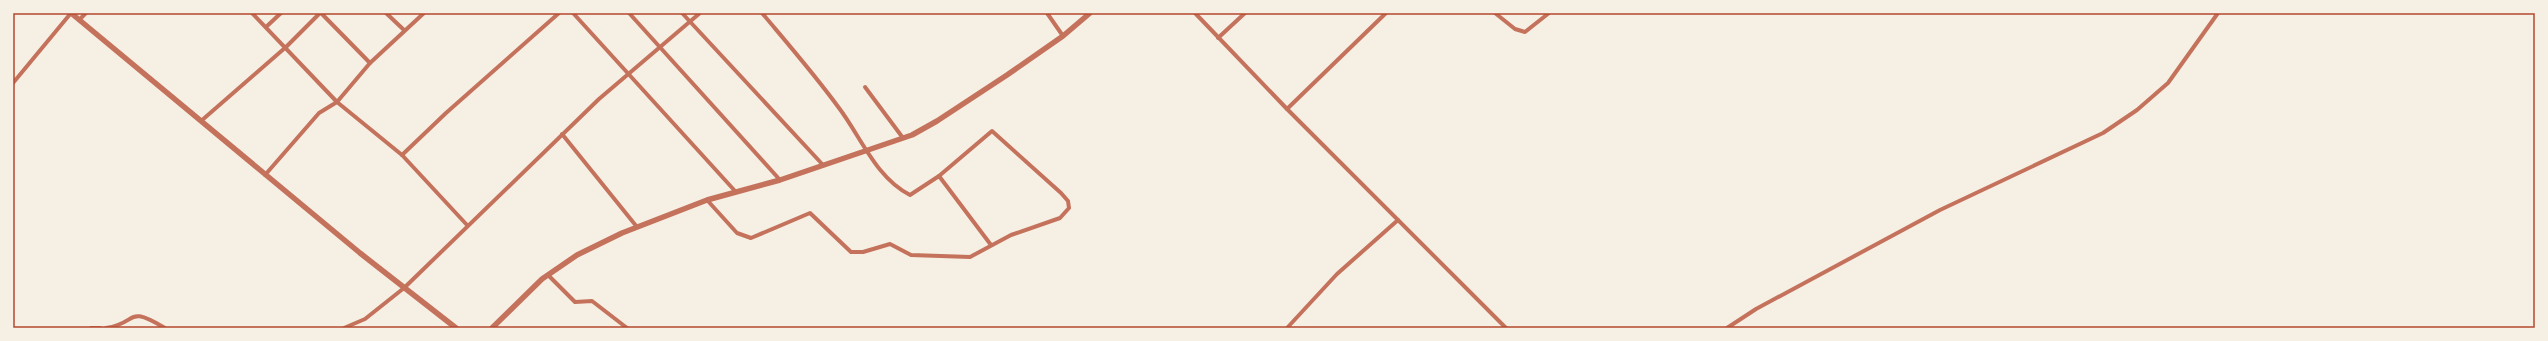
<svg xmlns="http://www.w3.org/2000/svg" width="2548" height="341" font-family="'PT Sans Narrow',sans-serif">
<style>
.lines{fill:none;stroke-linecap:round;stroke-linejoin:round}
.minor{stroke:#c5725c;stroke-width:4}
.tertiary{stroke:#c5725c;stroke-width:5.5}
.neatline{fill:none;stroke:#b5482f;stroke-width:1.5}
</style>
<rect width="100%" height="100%" fill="#f6efe4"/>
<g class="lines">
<g class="minor">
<polyline points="252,13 337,102 402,155 467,225"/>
<polyline points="321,13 370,63"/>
<polyline points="386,13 404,30"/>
<polyline points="573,13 735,191"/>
<polyline points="629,13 780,180"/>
<polyline points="682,13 823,165"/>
<path d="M762 13C788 44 815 75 839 108 861 137 876 178 910 195L939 176 991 245"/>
<polyline points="1047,13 1063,36"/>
<polyline points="1195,13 1287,109 1506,328"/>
<polyline points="1495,13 1515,29 1525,32 1549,13"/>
<polyline points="79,20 86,13"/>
<polyline points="266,27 281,13"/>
<polyline points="1218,38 1245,13"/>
<polyline points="13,83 71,13"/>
<polyline points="865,87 903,138"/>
<polyline points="1287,109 1386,13"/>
<polyline points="201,121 286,47 320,13"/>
<polyline points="562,134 637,227"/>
<polyline points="402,155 446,113 559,13"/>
<polyline points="265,175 319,113 337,102 370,63 424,13"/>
<polyline points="707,200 737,233 751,238 810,213 851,252 863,252 890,244 911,255 970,257 1011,235 1060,218 1069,208 1068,201 1061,193 992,131 939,176"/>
<polyline points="548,275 575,302 592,301 627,328"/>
<polyline points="91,328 100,328"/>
<path d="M106 328C140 323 124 304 165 328"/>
<polyline points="344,328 365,319 404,288 599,99 700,13"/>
<polyline points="1287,328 1337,274 1398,220"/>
<polyline points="1727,328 1756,309 1940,210 2103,133 2137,110 2168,83 2218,13"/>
</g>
<g class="tertiary">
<polyline points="71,13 360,253 456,328"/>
<polyline points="492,328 542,279 577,255 622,233 707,200 780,180 912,135 937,121 1007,75 1063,36 1090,13"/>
</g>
</g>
<rect width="2548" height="341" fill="none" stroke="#f6efe4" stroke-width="28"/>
<rect x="14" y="14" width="2520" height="313" class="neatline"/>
</svg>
